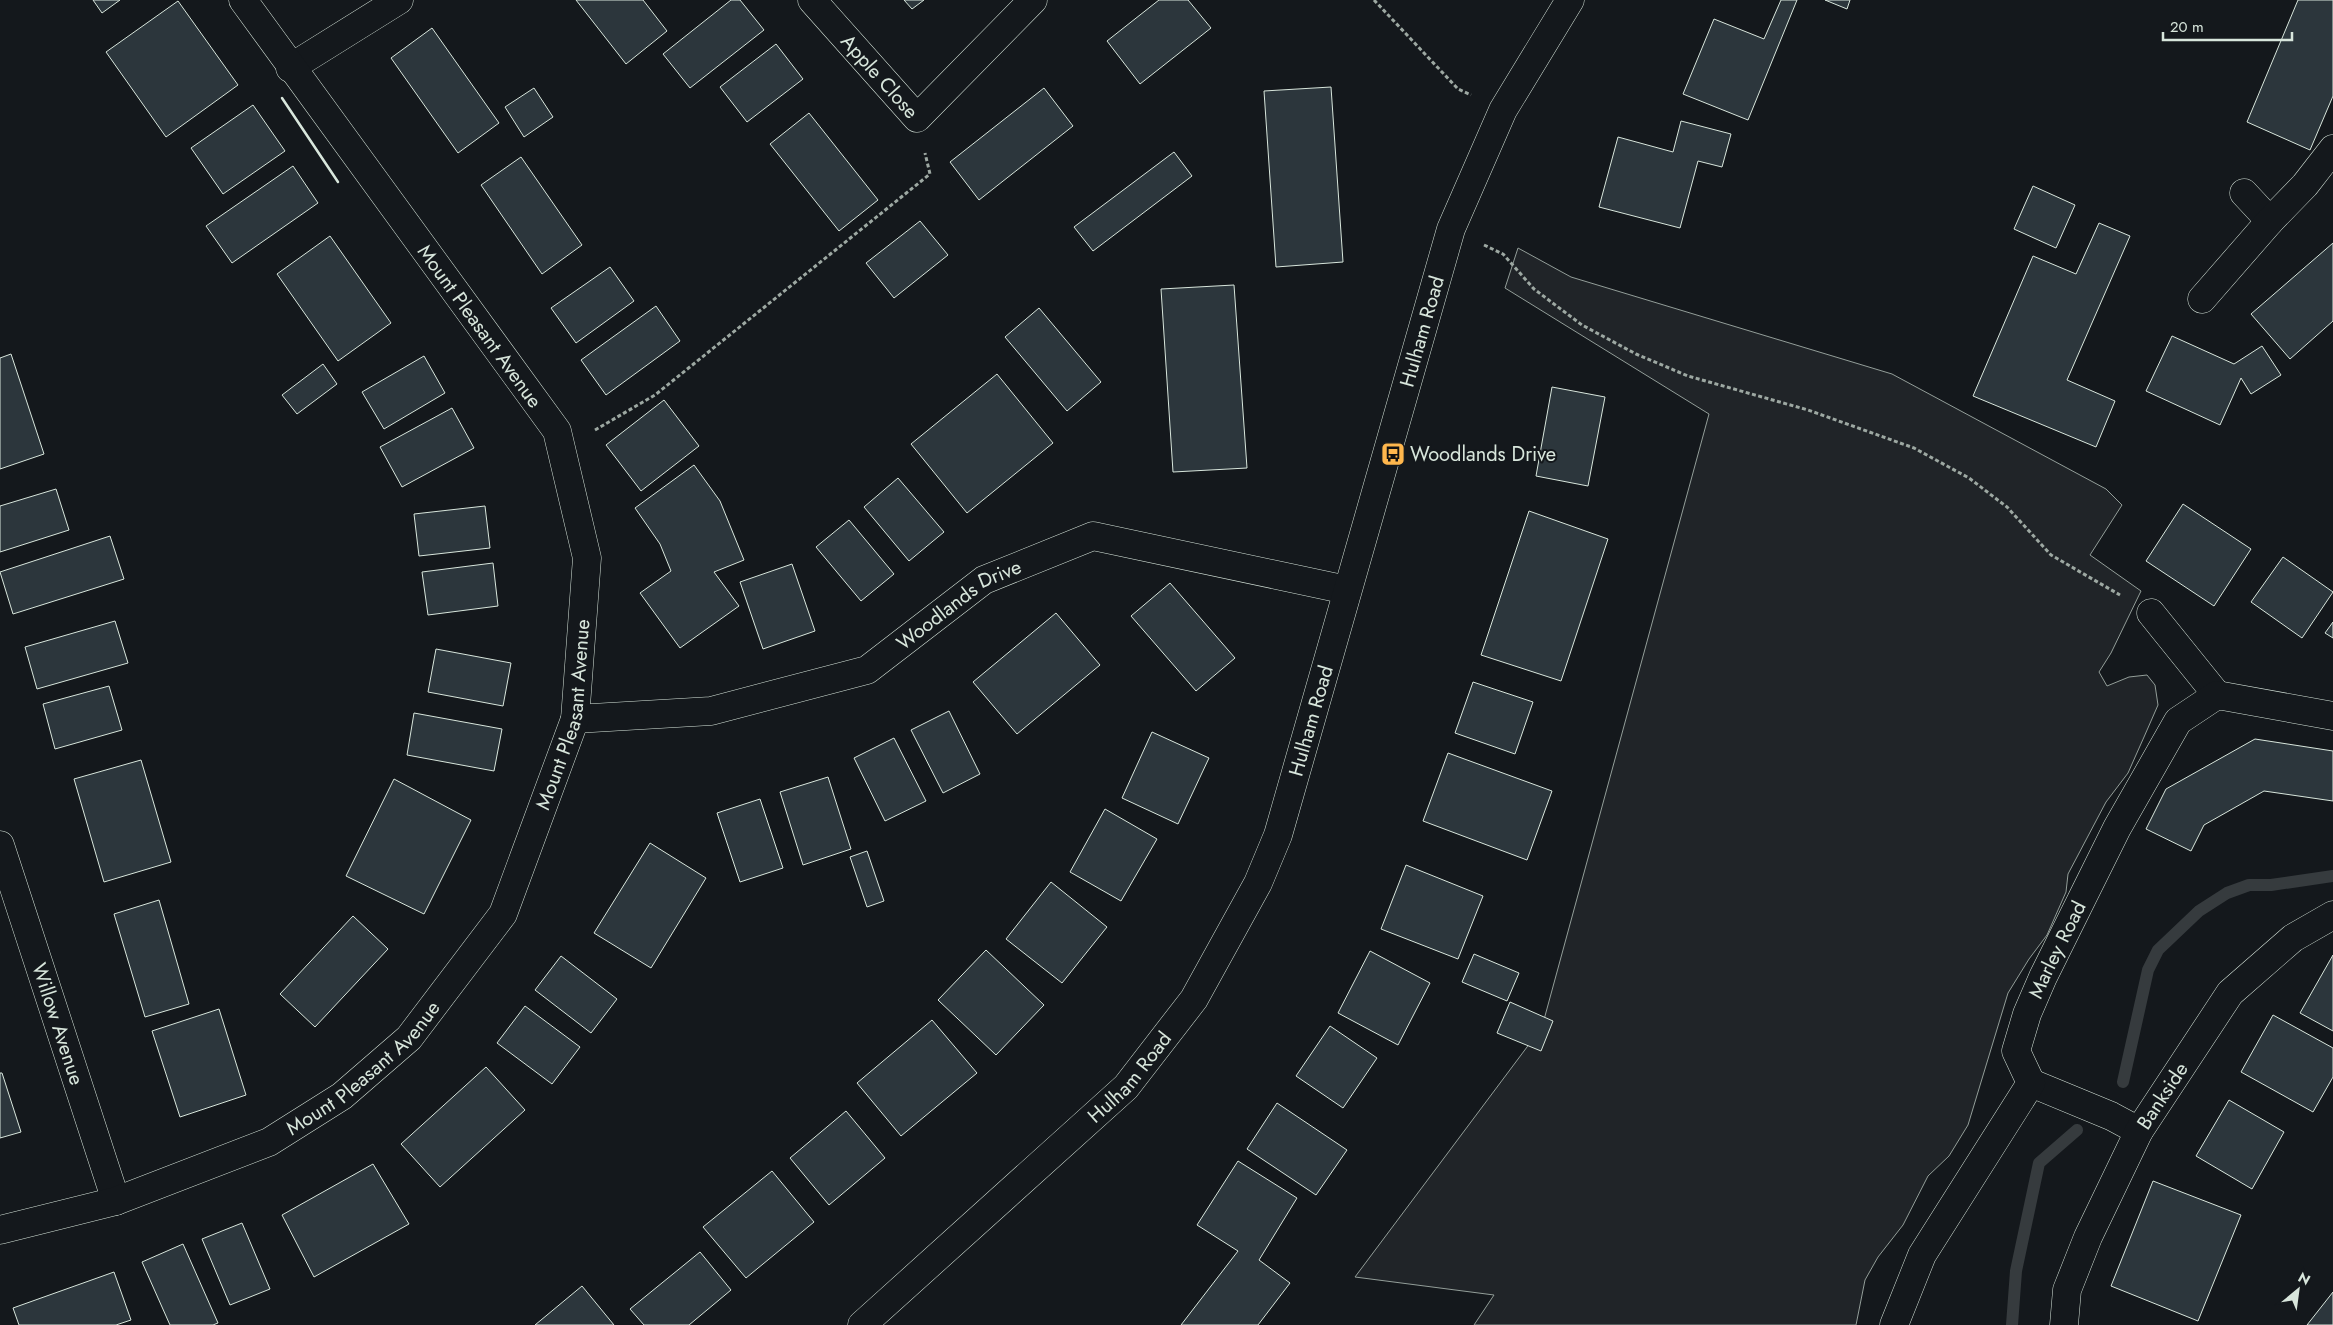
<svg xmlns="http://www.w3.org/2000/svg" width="2333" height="1325" font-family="Jost,sans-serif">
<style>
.green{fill:#202428;stroke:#939e99}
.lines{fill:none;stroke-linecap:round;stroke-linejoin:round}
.stream{stroke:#363b3e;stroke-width:12}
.building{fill:#2c363c;stroke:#d8e6dc}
.street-casing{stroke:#d8e6dc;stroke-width:29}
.secondary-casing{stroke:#d8e6dc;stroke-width:29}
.path{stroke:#9da8a2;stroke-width:3;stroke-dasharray:4 2.5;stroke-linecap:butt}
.street{stroke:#14181c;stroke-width:28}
.secondary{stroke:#14181c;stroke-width:28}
.wall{stroke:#d8e6dc;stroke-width:2.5}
.labels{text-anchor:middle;stroke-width:4;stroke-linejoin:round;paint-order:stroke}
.street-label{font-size:20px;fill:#d8e6dc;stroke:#14181c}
.poi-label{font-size:20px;fill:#d8e6dc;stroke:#14181c;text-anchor:start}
</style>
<rect width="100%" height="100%" fill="#14181c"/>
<polygon class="green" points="1518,248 1571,277 1892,374 2106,489 2122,505 2090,555 2141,591 2111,653 2099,672 2107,686 2129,677 2147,675 2155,685 2158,705 2144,737 2128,773 2106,802 2068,874 2066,892 2047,935 2029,959 2008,993 1968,1125 1949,1156 1928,1176 1903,1225 1878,1257 1865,1280 1856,1325 1474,1325 1494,1295 1355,1277 1542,1027 1709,414 1505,288"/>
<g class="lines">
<g class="stream">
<polyline points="2123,1082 2148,970 2158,950 2199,911 2227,893 2249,885 2271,885 2333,876"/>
<polyline points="2012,1325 2016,1271 2039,1163 2077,1130"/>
</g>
</g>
<g class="building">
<polygon points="93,0 120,0 102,13"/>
<polygon points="576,0 643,0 667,31 626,64"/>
<polygon points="731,0 740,0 764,30 690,88 663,54"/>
<polygon points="904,0 924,0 912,9"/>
<polygon points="1159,0 1188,0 1211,28 1140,84 1107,41"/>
<polygon points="1781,0 1797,0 1748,120 1683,94 1714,19 1764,39"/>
<polygon points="1825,0 1850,0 1847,9"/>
<polygon points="2298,0 2333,0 2333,96 2310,150 2247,122"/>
<polygon points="178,1 238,85 166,137 106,52"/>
<polygon points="432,28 499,123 458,153 391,58"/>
<polygon points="776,44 803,79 747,122 720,87"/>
<polygon points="1331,87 1343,262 1276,267 1264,91"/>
<polygon points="534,88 553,117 524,137 505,107"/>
<polygon points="1044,88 1073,126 979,200 950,162"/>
<polygon points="253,105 285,151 223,194 191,148"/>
<polygon points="809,113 878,200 839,231 770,144"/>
<polygon points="1681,121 1731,134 1722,167 1698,161 1680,228 1599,207 1618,137 1673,152"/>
<polygon points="1174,152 1192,176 1093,251 1074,227"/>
<polygon points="521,157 582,245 542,274 481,185"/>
<polygon points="293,166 318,203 232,263 206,226"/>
<polygon points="2033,186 2075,205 2056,248 2014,229"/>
<polygon points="920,221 948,255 894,298 866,263"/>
<polygon points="2099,223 2130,236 2067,380 2115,401 2096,447 1973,396 2033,256 2076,274"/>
<polygon points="330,236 391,323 338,361 277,274"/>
<polygon points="2333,243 2333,321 2290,359 2251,314"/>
<polygon points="610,267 634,301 576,343 551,308"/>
<polygon points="1234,285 1247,468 1173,472 1161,289"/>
<polygon points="656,306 680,341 606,395 581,360"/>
<polygon points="1039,308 1101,382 1067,411 1005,337"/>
<polygon points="2172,336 2234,364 2262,346 2281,375 2251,394 2241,378 2220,425 2146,391"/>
<polygon points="11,354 44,454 0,469 0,358"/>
<polygon points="424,356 445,393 384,429 362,392"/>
<polygon points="323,364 337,384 297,414 282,395"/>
<polygon points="997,374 1053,443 967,513 911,444"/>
<polygon points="1552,387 1605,397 1588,486 1536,476"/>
<polygon points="664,400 699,446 641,491 606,445"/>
<polygon points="452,408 474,448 402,487 380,447"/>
<polygon points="694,465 720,501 744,560 714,572 739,606 680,648 640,593 671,571 660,544 635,508"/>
<polygon points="898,478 944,532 909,561 864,507"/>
<polygon points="56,489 69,530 0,552 0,506"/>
<polygon points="2183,504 2251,549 2214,606 2146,561"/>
<polygon points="485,506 490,548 419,556 414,514"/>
<polygon points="1529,511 1608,539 1561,681 1481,655"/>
<polygon points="849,520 894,574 861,601 816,547"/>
<polygon points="110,536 124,579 13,614 0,572"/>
<polygon points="2283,557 2333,592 2302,638 2251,602"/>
<polygon points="493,563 498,606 428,615 422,572"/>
<polygon points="792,564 815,631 763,649 740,582"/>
<polygon points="1170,583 1235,658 1196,691 1131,616"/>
<polygon points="1056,613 1100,665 1017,734 973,682"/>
<polygon points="115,621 128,663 37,689 25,647"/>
<polygon points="2333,622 2333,638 2325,633"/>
<polygon points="436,649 511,663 503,706 428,692"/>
<polygon points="1473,682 1533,702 1515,754 1455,733"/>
<polygon points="109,686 122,730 55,749 43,704"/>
<polygon points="949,711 980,774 943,793 911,730"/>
<polygon points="414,713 502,729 494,771 407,755"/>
<polygon points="1152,732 1209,758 1178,824 1122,798"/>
<polygon points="894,738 926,801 885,821 854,758"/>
<polygon points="2255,739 2333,751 2333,801 2264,791 2204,825 2191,851 2146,829 2166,789"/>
<polygon points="1448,753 1552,791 1527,860 1423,821"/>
<polygon points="141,760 171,862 104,882 74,779"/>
<polygon points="828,777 851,849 803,865 780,792"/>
<polygon points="394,779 471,820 424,914 346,876"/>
<polygon points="760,799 783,868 740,882 717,813"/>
<polygon points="1105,809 1157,839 1121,901 1070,872"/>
<polygon points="650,843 706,878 651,968 594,933"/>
<polygon points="867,851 884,901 867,907 850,857"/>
<polygon points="1406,865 1483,896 1458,959 1381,929"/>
<polygon points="1051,882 1107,927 1062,983 1006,939"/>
<polygon points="159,900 189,1004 145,1017 114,914"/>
<polygon points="353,916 388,949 315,1027 280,994"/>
<polygon points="986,950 1044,1005 996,1055 938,1000"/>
<polygon points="1370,951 1430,983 1398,1045 1338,1013"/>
<polygon points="1474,954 1519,973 1507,1001 1462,982"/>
<polygon points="2333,955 2333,1031 2300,1013"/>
<polygon points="561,956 617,999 591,1033 535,990"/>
<polygon points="1510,1002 1553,1021 1541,1051 1497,1033"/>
<polygon points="525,1006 580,1047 552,1084 497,1043"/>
<polygon points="219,1009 246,1095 180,1117 152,1031"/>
<polygon points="2273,1015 2333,1048 2333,1077 2313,1112 2241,1072"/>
<polygon points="932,1020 977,1073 901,1136 857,1083"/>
<polygon points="1330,1026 1377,1058 1343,1108 1296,1076"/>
<polygon points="486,1067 525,1110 440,1187 401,1144"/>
<polygon points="0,1073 2,1073 21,1132 0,1138"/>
<polygon points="2229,1100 2284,1132 2252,1189 2196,1156"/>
<polygon points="1277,1103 1347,1150 1316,1195 1247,1149"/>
<polygon points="846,1111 885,1158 829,1205 790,1158"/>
<polygon points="1238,1161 1297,1198 1259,1260 1290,1283 1258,1325 1181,1325 1238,1251 1197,1225"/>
<polygon points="373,1164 409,1224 314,1277 282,1215"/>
<polygon points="772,1171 814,1222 746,1278 703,1227"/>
<polygon points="2153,1181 2241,1215 2198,1321 2111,1286"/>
<polygon points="242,1223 270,1289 230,1305 202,1239"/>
<polygon points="183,1244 218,1323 213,1325 170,1325 142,1262"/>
<polygon points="700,1252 731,1290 689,1325 644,1325 630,1309"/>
<polygon points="114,1272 131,1320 116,1325 19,1325 13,1308"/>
<polygon points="582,1286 614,1325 535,1325"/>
<polygon points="2333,1292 2333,1325 2307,1325"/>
</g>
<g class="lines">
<g class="street-casing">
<g id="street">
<path id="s1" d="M812 0 917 118 1033 0"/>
<polyline points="290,68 399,0"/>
<polyline points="2244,193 2270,221"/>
<polyline points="2202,299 2270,221 2305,185 2333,149"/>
<polyline points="2151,613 2217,695"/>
<path id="s2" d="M575 719 711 711 867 670 984 580 1093 536 1347 590"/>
<path id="s3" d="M0 845 116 1201"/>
<polyline points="2031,1083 2111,1116 2139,1131"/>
<path id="s4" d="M0 1230 116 1201 269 1142 342 1096 409 1038 503 914 575 719 587 558 557 431 243 0"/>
<path id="s5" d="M1894 1325 1922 1255 2031 1083 2016 1051 2027 1014 2043 977 2117 828 2178 721 2217 695 2333 716"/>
<path id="s6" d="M2064 1325 2067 1290 2088 1237 2139 1131 2230 993 2293 938 2333 915"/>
</g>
</g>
<g class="secondary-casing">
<g id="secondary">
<path id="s7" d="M862 1325 1126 1087 1194 999 1258 883 1278 835 1451 229 1503 110 1570 0"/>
</g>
</g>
<g class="path">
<polyline points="1374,0 1458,89 1471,95"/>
<polyline points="1484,245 1503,254 1534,289 1582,325 1636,354 1688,376 1808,410 1914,448 1969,478 2007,507 2051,555 2120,595"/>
<polyline points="595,430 655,395 930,174 925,153"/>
</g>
<use href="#street" class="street"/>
<use href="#secondary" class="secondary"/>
<polyline class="wall" points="282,98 338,182"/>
</g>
<defs>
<g id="bus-square" transform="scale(1.25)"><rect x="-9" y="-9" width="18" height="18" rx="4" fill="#ffb74d" stroke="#14181c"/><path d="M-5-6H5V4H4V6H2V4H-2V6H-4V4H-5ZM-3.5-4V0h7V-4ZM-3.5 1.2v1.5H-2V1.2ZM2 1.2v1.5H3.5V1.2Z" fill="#111"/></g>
</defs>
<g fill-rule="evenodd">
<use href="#bus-square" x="1393" y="454"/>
</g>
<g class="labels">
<g class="street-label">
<text dy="7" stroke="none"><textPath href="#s1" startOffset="102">Apple Close</textPath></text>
<text transform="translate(480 326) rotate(54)" y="7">Mount Pleasant Avenue</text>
<text dy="7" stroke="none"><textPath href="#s7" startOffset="1175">Hulham Road</textPath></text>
<text dy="7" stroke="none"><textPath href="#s2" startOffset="411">Woodlands Drive</textPath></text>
<text dy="7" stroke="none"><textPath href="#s4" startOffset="824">Mount Pleasant Avenue</textPath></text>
<text dy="7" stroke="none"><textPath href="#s7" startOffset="770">Hulham Road</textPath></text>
<text dy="7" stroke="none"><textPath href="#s5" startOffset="424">Marley Road</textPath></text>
<text dy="7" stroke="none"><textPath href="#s3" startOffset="188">Willow Avenue</textPath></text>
<text dy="7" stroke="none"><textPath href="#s4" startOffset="404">Mount Pleasant Avenue</textPath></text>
<text dy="7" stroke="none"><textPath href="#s7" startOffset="365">Hulham Road</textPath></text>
<text dy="7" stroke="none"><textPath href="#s6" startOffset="252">Bankside</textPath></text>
</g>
<g class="poi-label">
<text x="1410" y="461">Woodlands Drive</text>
</g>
</g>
<g transform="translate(2298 1290) rotate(29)" stroke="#14181c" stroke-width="4" paint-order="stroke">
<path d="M0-4L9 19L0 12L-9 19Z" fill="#d8e6dc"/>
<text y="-8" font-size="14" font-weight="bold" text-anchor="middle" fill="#d8e6dc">N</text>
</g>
<path d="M2163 32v8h129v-8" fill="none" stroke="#d8e6dc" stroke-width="2.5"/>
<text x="2170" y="32" font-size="15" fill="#d8e6dc" stroke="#14181c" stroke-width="4" paint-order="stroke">20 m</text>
</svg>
